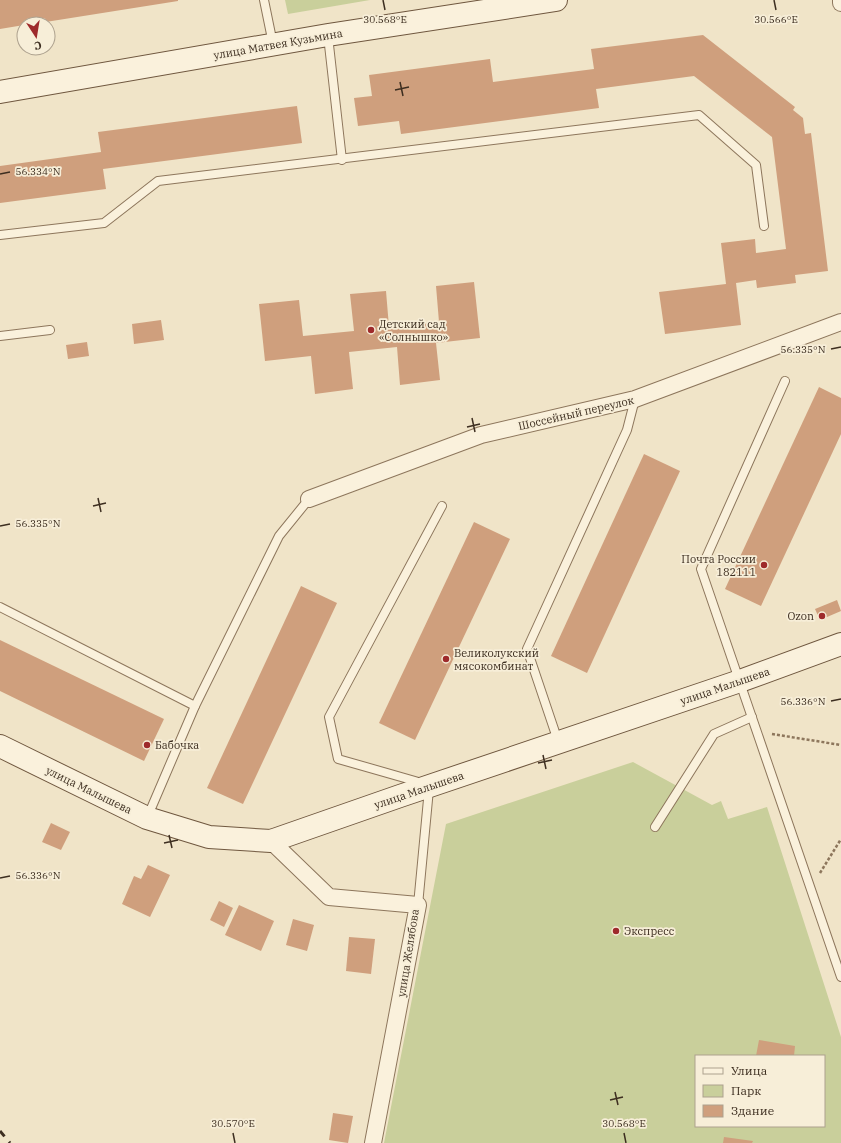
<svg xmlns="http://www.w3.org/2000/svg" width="841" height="1143" font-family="'IBM Plex Serif',serif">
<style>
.green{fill:#c9cf9b;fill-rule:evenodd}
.building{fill:#cf9f7d}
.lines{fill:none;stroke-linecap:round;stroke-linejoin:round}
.lane-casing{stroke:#8d765c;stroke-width:10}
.street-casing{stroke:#8d765c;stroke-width:18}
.secondary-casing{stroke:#6f573f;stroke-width:24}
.path{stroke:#8d765c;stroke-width:2.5;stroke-dasharray:3 2;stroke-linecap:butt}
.lane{stroke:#faf1dc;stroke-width:8}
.street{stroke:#faf1dc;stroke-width:16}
.secondary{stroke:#faf1dc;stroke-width:22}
.rail{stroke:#3d2e20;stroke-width:3;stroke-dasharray:7 7;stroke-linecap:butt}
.ticks{fill:none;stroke:#3d2e20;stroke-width:1.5}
.poi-dot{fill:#9e2a2b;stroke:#f7eed8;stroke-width:1.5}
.labels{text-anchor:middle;stroke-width:3.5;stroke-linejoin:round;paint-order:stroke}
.street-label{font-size:11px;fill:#3d2e20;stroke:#f7eed8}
.poi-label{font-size:11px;fill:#3d2e20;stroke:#f7eed8;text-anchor:start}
.ticks-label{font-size:10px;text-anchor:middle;fill:#3d2e20;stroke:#f7eed8;stroke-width:3.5;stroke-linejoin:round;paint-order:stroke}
</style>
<rect width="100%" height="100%" fill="#f0e4c8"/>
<g class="green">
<polygon points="285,0 370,0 288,14"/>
<path d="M633 762 712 805 721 801 728 819 767 807 841 1037V1143H384L446 824ZM696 1056H824V1126H696Z"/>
</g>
<g class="building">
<polygon points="0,0 178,0 178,1 33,24 24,24 24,25 0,29"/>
<polygon points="703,35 795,107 793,110 803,118 805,134 811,133 828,271 795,275 796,283 757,288 756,280 736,283 741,325 665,334 659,292 726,284 721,243 755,239 756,253 786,249 772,137 694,76 596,89 599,108 401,134 399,121 358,126 354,98 372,96 369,75 490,59 493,82 594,69 591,49"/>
<polygon points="297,106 302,143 103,169 106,189 0,203 0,166 101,152 98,132"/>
<polygon points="474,282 480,338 436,343 440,380 400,385 397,347 349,352 353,389 315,394 311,356 265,361 259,304 299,300 303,336 354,331 350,294 386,291 389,327 439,322 436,286"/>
<polygon points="161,320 164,340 134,344 132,324"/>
<polygon points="87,342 89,356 68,359 66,345"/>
<polygon points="819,387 841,398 841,434 761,606 725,589"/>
<polygon points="644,454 680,471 587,673 551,656"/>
<polygon points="474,522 510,539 415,740 379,723"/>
<polygon points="301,586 337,603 243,804 207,788"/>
<polygon points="837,600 841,611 820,620 815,609"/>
<polygon points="0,640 164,719 144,761 0,691"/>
<polygon points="51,823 70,832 61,850 42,842"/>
<polygon points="148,865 170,875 150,917 122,904 134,876 141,879"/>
<polygon points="219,901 233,908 224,927 210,920"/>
<polygon points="239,905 274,921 261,951 225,935"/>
<polygon points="293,919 314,925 307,951 286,945"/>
<polygon points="349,937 375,939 371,974 346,971"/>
<polygon points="759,1040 795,1046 794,1056 756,1056"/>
<polygon points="333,1113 353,1116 348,1143 329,1140"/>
<polygon points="724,1137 753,1141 752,1143 723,1143"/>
</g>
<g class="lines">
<g class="lane-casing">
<g id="lane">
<polyline points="264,0 273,44"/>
<polyline points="328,36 342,160"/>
<polyline points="0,235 104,223 158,181 699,115 756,165 764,226"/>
<polyline points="0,336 50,330"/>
<polyline points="785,381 701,569 841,977"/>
<polyline points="0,607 195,706"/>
<polyline points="558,741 527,649 627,430 635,399"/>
<polyline points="422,783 338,759 329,717 442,506"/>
<polyline points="147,818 195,706 279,536 309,499"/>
<polyline points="655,827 714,734 752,717"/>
<polyline points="418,905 429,789"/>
</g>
</g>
<g class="street-casing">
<g id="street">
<polyline points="841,0 841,3"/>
<polyline points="309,499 481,435 635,399 841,322"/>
<polyline points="271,841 329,897 418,905 373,1143"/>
</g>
</g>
<g class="secondary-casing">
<g id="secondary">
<polyline points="0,92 328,35 556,0"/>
<polyline points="0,746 147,818 209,837 271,841 400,796 740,681 841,644"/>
</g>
</g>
<g class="path">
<polyline points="772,734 841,745"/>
<polyline points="820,873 841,839"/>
</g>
<use href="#lane" class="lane"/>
<use href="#street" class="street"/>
<use href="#secondary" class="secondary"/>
<polyline class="rail" points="0,1131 10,1143"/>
</g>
<path class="ticks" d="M383 0 385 10M774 0 776 10M400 82 403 96M395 90 409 87M0 174 10 172M831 349 841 347M472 418 475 432M467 427 480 424M98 498 101 512M93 506 106 503M0 526 10 524M831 701 841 699M543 755 546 769M538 763 552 760M169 835 172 848M164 843 178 840M0 878 10 876M615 1092 618 1105M610 1100 623 1097M233 1133 235 1143M624 1133 626 1143"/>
<g class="poi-dot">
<circle cx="371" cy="330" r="4"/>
<circle cx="764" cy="565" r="4"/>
<circle cx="822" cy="616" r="4"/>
<circle cx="446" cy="659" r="4"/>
<circle cx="147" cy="745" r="4"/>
<circle cx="616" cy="931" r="4"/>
</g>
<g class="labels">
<g class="street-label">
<text transform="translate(278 44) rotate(-10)" y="4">улица Матвея Кузьмина</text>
<text transform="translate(576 413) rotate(-13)" y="4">Шоссейный переулок</text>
<text transform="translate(725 686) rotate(-19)" y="4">улица Малышева</text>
<text transform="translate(89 790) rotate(26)" y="4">улица Малышева</text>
<text transform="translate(419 790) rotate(-19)" y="4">улица Малышева</text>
<text transform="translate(408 953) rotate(-81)" y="4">улица Желябова</text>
</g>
<g class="poi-label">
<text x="379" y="328">Детский сад<tspan x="379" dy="13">«Солнышко»</tspan></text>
<text x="756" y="563" text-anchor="end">Почта России<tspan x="756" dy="13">182111</tspan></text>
<text x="814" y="620" text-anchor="end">Ozon</text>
<text x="454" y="657">Великолукский<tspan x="454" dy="13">мясокомбинат</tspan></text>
<text x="155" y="749">Бабочка</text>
<text x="624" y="935">Экспресс</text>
</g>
</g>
<g class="ticks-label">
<text x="385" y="23">30.568°E</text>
<text x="776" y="23">30.566°E</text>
<text x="38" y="175">56.334°N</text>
<text x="803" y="353">56.335°N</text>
<text x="38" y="527">56.335°N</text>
<text x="803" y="705">56.336°N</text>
<text x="38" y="879">56.336°N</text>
<text x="233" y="1127">30.570°E</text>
<text x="624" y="1127">30.568°E</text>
</g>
<rect x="695" y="1055" width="130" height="72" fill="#f7eed8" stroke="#ada18e"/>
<rect x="703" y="1068" width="20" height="6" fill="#faf1dc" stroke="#ada18e"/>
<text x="731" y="1075" font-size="12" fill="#3d2e20">Улица</text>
<rect x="703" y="1085" width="20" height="12" fill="#c9cf9b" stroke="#ada18e"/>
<text x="731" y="1095" font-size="12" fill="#3d2e20">Парк</text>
<rect x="703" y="1105" width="20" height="12" fill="#cf9f7d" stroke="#ada18e"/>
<text x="731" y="1115" font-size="12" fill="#3d2e20">Здание</text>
<g transform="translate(36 36) rotate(168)"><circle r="19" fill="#f7eed8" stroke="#ada18e"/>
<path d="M0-3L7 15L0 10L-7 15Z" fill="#9e2a2b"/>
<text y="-6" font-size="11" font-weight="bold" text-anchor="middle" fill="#3d2e20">С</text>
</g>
</svg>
